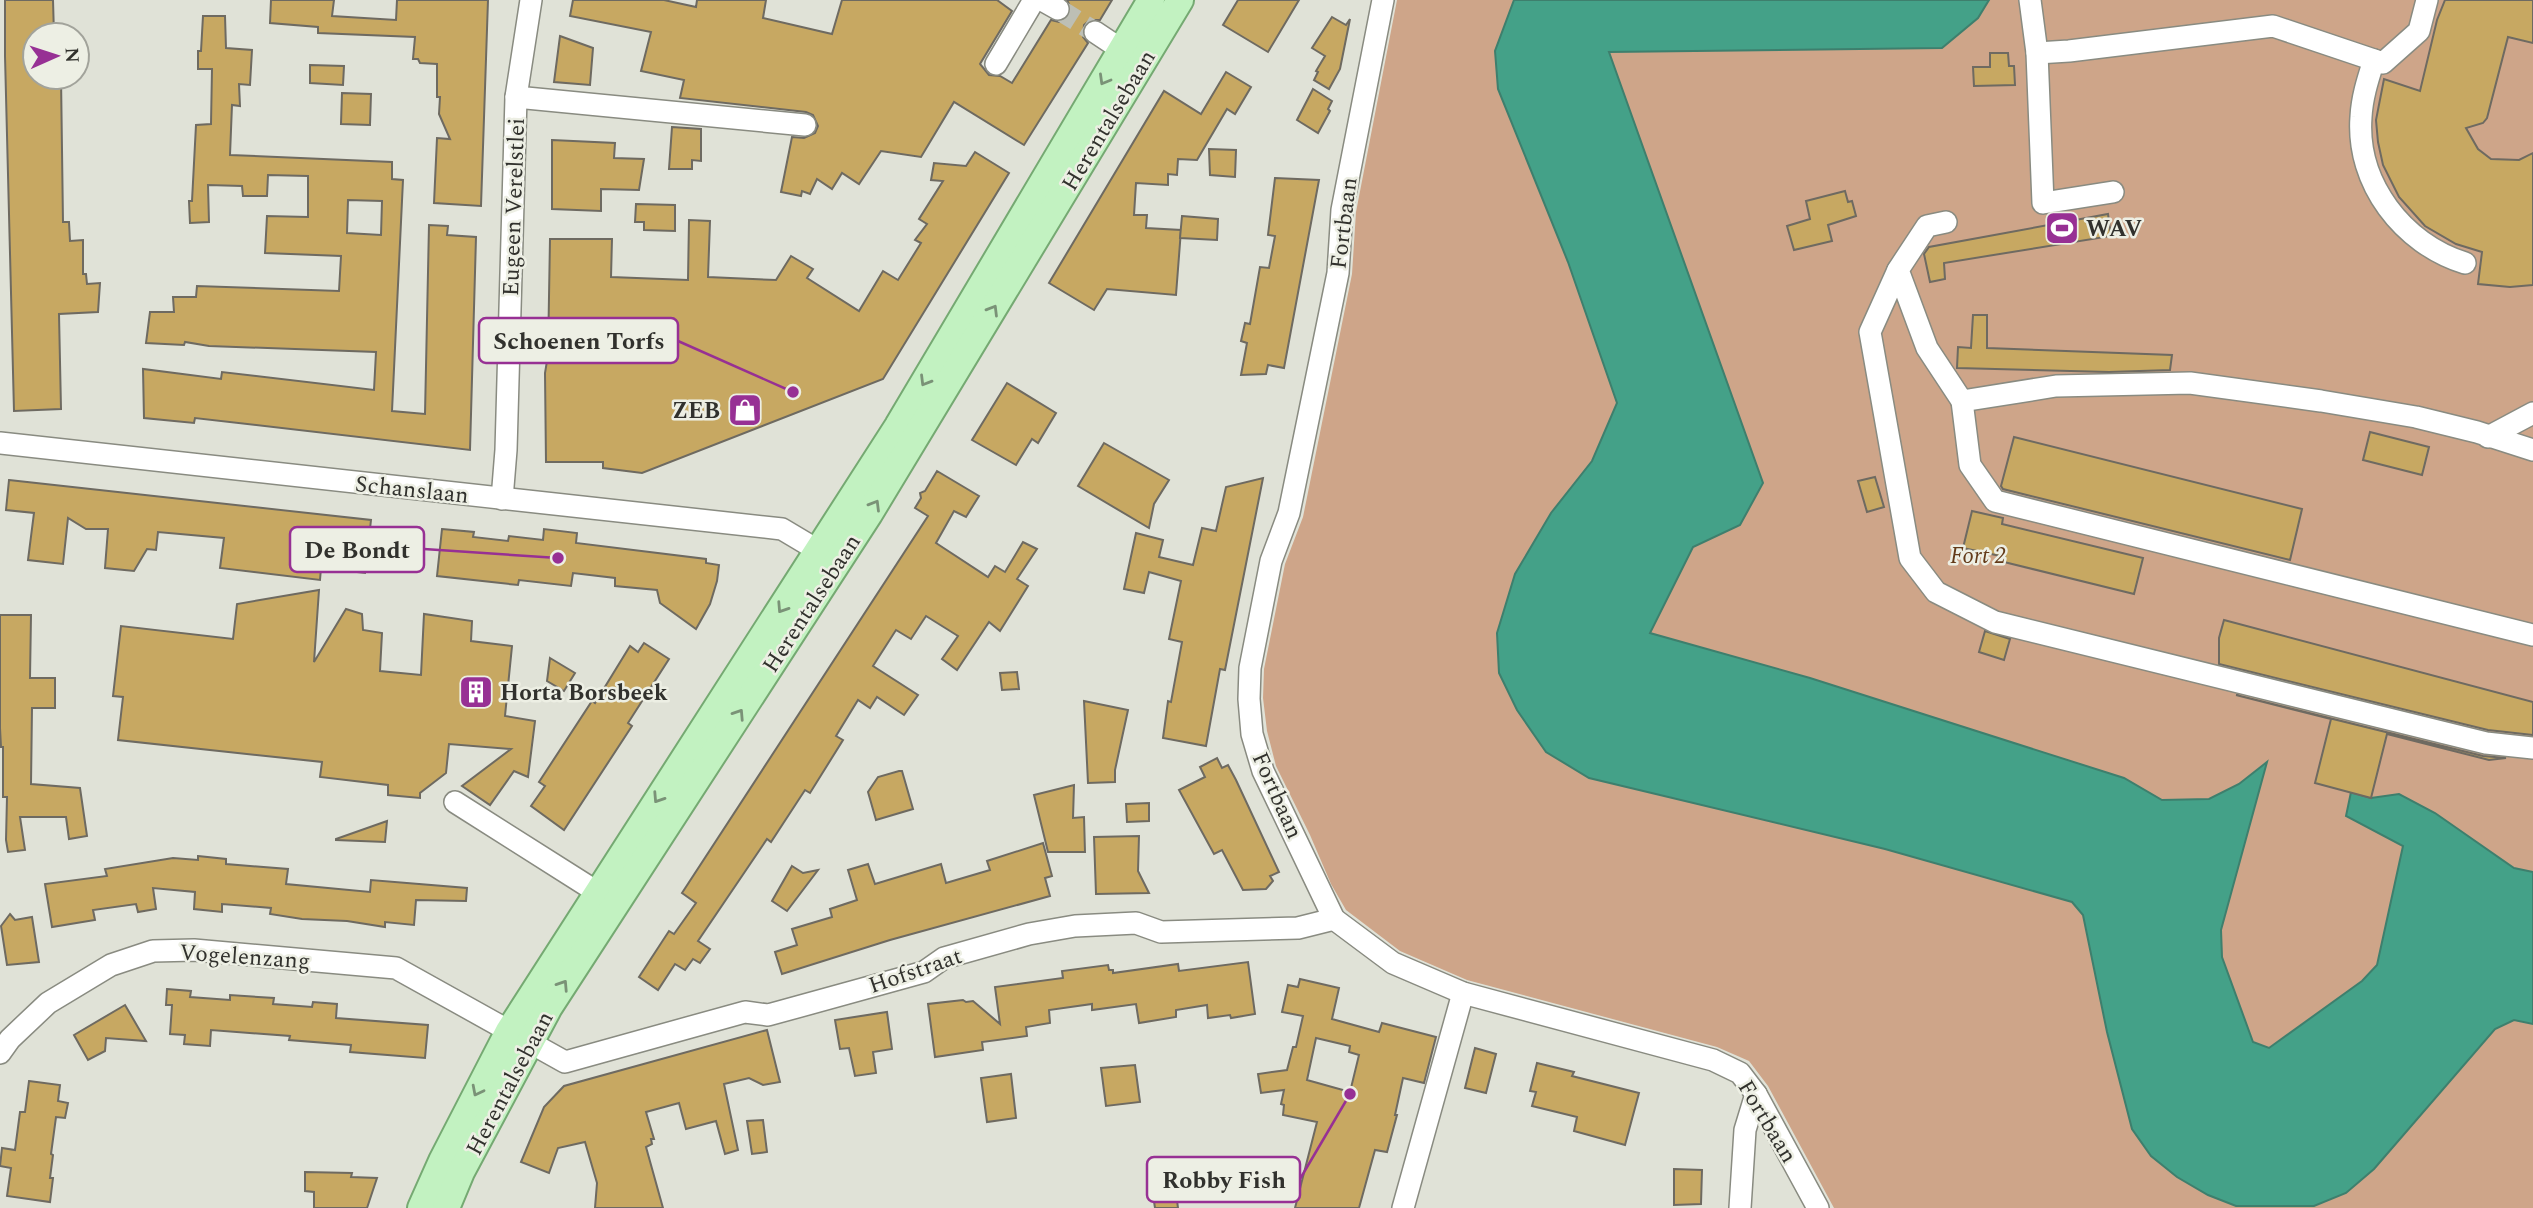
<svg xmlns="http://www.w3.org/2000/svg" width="2533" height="1208" font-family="Spectral,serif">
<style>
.green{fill:#cea589}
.water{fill:#44a188;stroke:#3e7f6d;stroke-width:2}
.building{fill:#c7a862;stroke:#6e6a61;stroke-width:2;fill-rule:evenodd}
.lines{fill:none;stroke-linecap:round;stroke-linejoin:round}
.minor-tunnel{stroke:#bdbfb5;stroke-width:21;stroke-dasharray:21 10;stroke-linecap:butt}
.minor-casing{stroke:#898b81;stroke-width:24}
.major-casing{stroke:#75a972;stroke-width:30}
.minor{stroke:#fff;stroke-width:21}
.major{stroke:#c2f2c1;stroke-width:26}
.oneway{stroke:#7a9277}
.labels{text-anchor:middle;stroke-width:5;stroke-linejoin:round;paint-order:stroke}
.street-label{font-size:23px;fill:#31312d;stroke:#edefe4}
.poi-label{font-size:23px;font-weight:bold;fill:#31312d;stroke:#edefe4;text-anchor:start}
.park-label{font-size:23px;font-style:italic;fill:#633a18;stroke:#edefe4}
.leader{fill:none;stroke:#973094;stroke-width:2.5}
.callout-dot{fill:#973094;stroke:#edefe4;stroke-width:2.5}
.callout{fill:#edefe4;stroke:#973094;stroke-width:2.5}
.callout-label{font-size:24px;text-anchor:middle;font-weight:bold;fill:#31312d}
</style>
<rect width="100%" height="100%" fill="#e0e2d7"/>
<polygon class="green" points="1397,0 2533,0 2533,1208 1834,1208 1768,1086 1749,1061 1717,1047 1467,980 1400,951 1346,910 1331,884 1310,835 1276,766 1267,731 1263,698 1264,669 1285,564 1303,517 1352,274 1356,212"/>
<polygon class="water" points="1514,0 1989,0 1978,18 1942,48 1609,52 1763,483 1740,525 1693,547 1650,633 1810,678 2124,778 2162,800 2209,799 2239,784 2267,762 2221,930 2222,957 2253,1042 2269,1048 2362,981 2377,965 2403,846 2346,816 2351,792 2371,798 2399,794 2435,813 2514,868 2533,872 2533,1024 2514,1020 2495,1029 2374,1169 2346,1193 2314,1206 2236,1206 2208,1195 2177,1177 2151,1156 2132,1129 2107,1032 2083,915 2072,902 1885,849 1589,778 1546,752 1517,710 1499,673 1497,633 1515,574 1551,513 1592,461 1617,403 1568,262 1498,89 1495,51"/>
<g class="building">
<polygon points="5,0 53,0 54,35 35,35 35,77 61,77 63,222 69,222 70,241 83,240 83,274 86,274 87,284 100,283 98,312 59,314 61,409 14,411 5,56"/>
<polygon points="271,0 334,0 332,16 396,20 397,0 488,0 481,206 434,203 437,138 450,139 439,114 440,97 437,97 437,64 420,63 418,59 413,59 415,37 318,33 318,27 270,23"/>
<polygon points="573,0 664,0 696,7 697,0 766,0 763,18 832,34 842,0 997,0 1012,11 980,64 989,75 1000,76 1012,83 1051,20 1059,22 1069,16 1071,8 1067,0 1112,0 1100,20 1090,20 1084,25 1083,37 1088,43 1024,145 954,102 921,157 881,151 859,184 842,173 832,189 817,179 810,194 802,191 801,196 781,192 792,137 804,138 815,133 818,126 813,115 806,112 680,98 684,80 641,71 651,32 570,16"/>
<polygon points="1238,0 1299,0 1268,52 1223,25"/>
<polygon points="2445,0 2533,0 2533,43 2508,37 2487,118 2483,123 2466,128 2478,149 2491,159 2519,160 2533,153 2533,285 2510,287 2478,284 2482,252 2456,244 2425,226 2399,197 2383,165 2378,142 2376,120 2384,79 2420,91 2437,20"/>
<path d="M203 16H225L226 48 252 50 250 85 239 84 240 106 232 105 230 155 392 162V179L403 180 392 411 425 414 429 225 448 226 447 235 476 237 470 450 195 418 194 423 144 418 143 369 221 379 222 372 374 390 376 352 209 346 185 342 184 345 146 343 150 312H174L173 297H196L197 286 339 291 341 256 265 253 267 216 308 217V176L268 175 267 196H243L242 186 208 185 209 222 190 223 189 201H192L196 125 211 124 212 69H198V51H201ZM348 200 382 201 381 235 347 233Z"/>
<polygon points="1332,17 1346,25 1350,19 1340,69 1329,89 1314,80 1318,72 1316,71 1325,56 1312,48"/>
<polygon points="560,36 593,48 590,85 554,82"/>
<polygon points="1990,53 2008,53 2009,66 2014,66 2015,85 1974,86 1973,67 1990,67"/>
<polygon points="310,65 344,66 343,85 310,83"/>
<polygon points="1226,72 1251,87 1235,114 1227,109 1197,160 1178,159 1177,175 1168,174 1168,185 1136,183 1134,215 1147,215 1146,228 1181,230 1176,295 1107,289 1094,310 1049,283 1164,91 1201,114"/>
<polygon points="1313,89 1332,101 1328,109 1330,111 1318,133 1297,120"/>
<polygon points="342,93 371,94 370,125 341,124"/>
<polygon points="672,127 701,129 701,161 692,160 692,169 669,169"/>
<polygon points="552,140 615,143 614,158 644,159 639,190 601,189 601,211 552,209"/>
<polygon points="1209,149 1236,150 1235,177 1210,175"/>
<polygon points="975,152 1009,173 883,379 642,473 603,468 603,462 546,462 545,373 548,355 550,239 612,239 611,277 688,280 689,220 710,221 708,277 776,280 791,256 813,269 807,278 859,311 883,271 898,280 921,243 915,240 927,224 919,219 943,181 931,180 934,163 966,166"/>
<polygon points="1275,178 1319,180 1284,368 1268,365 1266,374 1241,375 1247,343 1241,341 1245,323 1250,324 1260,267 1269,268 1275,236 1268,235"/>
<polygon points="1845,191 1848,202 1852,201 1856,216 1828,225 1832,241 1794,250 1787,226 1810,219 1806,201"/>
<polygon points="636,204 675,205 675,231 644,230 644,222 635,222"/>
<polygon points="2108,214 2111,236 1944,263 1945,279 1930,282 1924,254 1929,247"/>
<polygon points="1182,216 1218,219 1217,240 1180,238"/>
<polygon points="1973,315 1987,315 1987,348 2172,355 2170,370 2109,372 1957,368 1958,347 1971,348"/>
<polygon points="1007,383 1056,413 1038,443 1032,439 1016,465 972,440"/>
<polygon points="2370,432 2429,447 2422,475 2363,460"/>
<polygon points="2014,437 2302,509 2290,560 2003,489 2001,486"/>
<polygon points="1104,443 1169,480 1154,504 1149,528 1078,486"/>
<polygon points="937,471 979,496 966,517 954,511 936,543 988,577 995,566 1005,572 1023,542 1037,549 1017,579 1028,586 1000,631 989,622 957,670 942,659 958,636 926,616 911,639 896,630 873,666 918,695 904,715 877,697 870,708 858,700 836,736 843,740 810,793 805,790 771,842 767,839 698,941 710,949 700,963 693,959 685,970 675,964 658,990 639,977 669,931 674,934 696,903 682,893 928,516 915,508 921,498 920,493 925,491"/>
<polygon points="1875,477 1884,507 1867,512 1858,481"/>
<polygon points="1263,478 1225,670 1220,669 1206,746 1163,738 1168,701 1171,702 1182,642 1169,639 1181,581 1149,572 1144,593 1124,589 1136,533 1163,540 1159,557 1193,565 1202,528 1216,531 1226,487"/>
<polygon points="9,480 371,520 365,573 321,568 320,580 220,568 224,538 158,532 156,550 147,549 134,571 105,568 108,529 86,529 68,518 63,564 28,560 34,513 6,510"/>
<polygon points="1972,511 2003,518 2002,524 2143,558 2134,594 2004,562 2005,557 1963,548"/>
<polygon points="442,529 474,532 473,537 508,541 509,536 543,540 544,529 577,533 576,543 706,559 706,563 719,565 717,581 710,604 696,629 660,603 657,590 615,586 615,578 573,573 571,586 519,580 518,585 437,576"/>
<polygon points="319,590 314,662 346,609 362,614 363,630 382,633 380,671 421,675 424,614 472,621 471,641 512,646 505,716 535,721 528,777 514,771 490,805 462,786 511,749 449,744 446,773 420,793 420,798 388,795 388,785 320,777 322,762 118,740 123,697 113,696 121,626 233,639 237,604"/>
<polygon points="0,615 31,615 30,678 55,678 55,708 32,708 31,784 80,788 87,836 69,839 66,817 20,817 25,850 8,852 6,840 7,797 3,797 3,747 1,747 0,728"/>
<polygon points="2224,620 2533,702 2533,735 2488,730 2219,664 2219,638"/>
<polygon points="1985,631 2010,639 2004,660 1979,652"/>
<polygon points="644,643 669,659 628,723 632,726 564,830 531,806 545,786 539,782 592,701 595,703 630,646 638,652"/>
<polygon points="550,658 575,673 564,691 547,681"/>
<polygon points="1017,672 1019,689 1002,690 1000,673"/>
<polygon points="2236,695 2483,756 2506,758 2489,760 2387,734 2371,798 2315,783 2331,719"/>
<polygon points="1084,701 1128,710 1115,770 1115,782 1088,783"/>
<polygon points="1217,758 1222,768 1228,765 1236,780 1279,872 1270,876 1273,881 1266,889 1243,890 1222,850 1214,854 1179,790 1205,777 1200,767"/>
<polygon points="899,771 902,771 913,809 876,820 868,792 878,777"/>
<polygon points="1074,785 1073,818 1084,817 1085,852 1048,852 1034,795"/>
<polygon points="1149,803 1149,821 1127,822 1126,804"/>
<polygon points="387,821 385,842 336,840 336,839"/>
<polygon points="1139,836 1138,871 1149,893 1096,894 1094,837"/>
<polygon points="1043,843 1052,876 1045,878 1050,896 890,940 782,974 775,952 797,945 792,929 832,917 830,909 857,900 848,870 868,864 875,884 941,864 946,883 990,870 987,861"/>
<polygon points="198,856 226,859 226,864 288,869 286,884 370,892 371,880 467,888 466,901 416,900 414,925 385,922 385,927 347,921 302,919 270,914 271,908 222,904 222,912 194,909 195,892 153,888 156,909 138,912 136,904 93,910 95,920 52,927 45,884 107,876 105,869 173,858 198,860"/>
<polygon points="792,866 803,873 818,870 787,911 772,901"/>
<polygon points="10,914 15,920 32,917 39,962 7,965 1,926"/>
<polygon points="1248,962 1255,1014 1231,1018 1230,1015 1208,1018 1207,1005 1176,1010 1176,1017 1139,1023 1136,1004 1092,1010 1092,1004 1049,1010 1050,1023 1026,1027 1027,1036 982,1042 983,1050 935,1057 928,1004 963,1000 966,1002 973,1001 1000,1024 995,987 1063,978 1062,971 1108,965 1109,970 1113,970 1113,973 1178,964 1179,971"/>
<path d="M1300 979 1339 988 1332 1019 1379 1032 1382 1023 1436 1037 1424 1083 1403 1078 1395 1115H1397L1387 1152 1375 1150 1359 1208H1295L1317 1122 1283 1115 1284 1105 1281 1104 1284 1090 1261 1093 1258 1074 1287 1070 1293 1047H1296L1303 1016 1282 1012 1288 985 1298 987ZM1316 1038 1350 1046 1349 1052 1359 1055 1350 1092 1307 1080Z"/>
<polygon points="167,989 191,991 190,997 230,1000 230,995 274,998 273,1004 312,1007 313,1002 337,1004 336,1018 428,1025 425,1058 350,1052 351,1045 289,1040 290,1036 211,1030 210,1046 184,1044 185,1035 170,1034 172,1005 166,1005"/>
<polygon points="125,1005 146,1041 106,1038 105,1051 88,1060 74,1035"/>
<polygon points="887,1012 892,1049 873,1052 876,1073 855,1076 849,1048 840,1049 835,1020"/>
<polygon points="767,1030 780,1082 763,1085 749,1078 724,1084 738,1150 725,1154 716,1121 686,1129 679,1103 646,1112 654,1139 651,1139 652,1144 646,1147 663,1208 595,1208 597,1183 585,1142 558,1148 549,1173 521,1162 544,1107 564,1086"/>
<polygon points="1475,1048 1496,1054 1486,1093 1465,1088"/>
<polygon points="1537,1063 1574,1072 1572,1076 1639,1093 1625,1145 1574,1131 1577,1117 1532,1106 1536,1092 1530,1091"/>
<polygon points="1135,1065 1140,1102 1106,1106 1101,1068"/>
<polygon points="1011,1074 1016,1118 987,1122 981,1078"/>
<polygon points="29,1081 60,1085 58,1101 68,1103 65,1118 56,1117 51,1154 53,1155 50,1178 53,1178 50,1202 7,1196 11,1168 0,1166 2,1148 15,1150 20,1112 25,1112"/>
<polygon points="763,1120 767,1152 752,1154 747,1121"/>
<polygon points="1674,1169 1702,1170 1701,1204 1674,1205"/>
<polygon points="305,1172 352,1173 351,1177 377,1178 367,1208 314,1208 314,1192 305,1191"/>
<polygon points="1175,1185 1178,1208 1155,1208 1152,1188"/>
</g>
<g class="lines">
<polyline class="minor-tunnel" points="1058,9 1095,32"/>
<g class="minor-casing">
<g id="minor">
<polyline points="1042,0 1058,9"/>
<polyline points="1383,0 1342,210 1338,273 1289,513 1271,561 1250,668 1249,699 1252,734 1263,771 1334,919 1393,963 1463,993 1713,1060 1740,1073 1756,1094 1818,1208"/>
<polyline points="2030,0 2037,53 2043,203 2113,192"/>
<polyline points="1095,32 1122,50"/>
<polyline points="2037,53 2069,51 2273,26 2383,63 2419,31 2427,0"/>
<path d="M2374 60C2368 79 2362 97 2361 117 2356 183 2403 244 2465 263"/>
<polyline points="996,64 1034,0"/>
<polyline points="516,97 805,125"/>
<polyline points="1946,222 1927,226 1898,270 1927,348 1962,401"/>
<polyline points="1898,270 1870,332 1910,558 1936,592 1995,622 2486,743 2533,748"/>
<polyline points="2488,437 2533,413"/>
<polyline points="0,443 782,529 829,557"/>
<polyline points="2533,450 2477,432 2416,417 2321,401 2190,383 2056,386 1962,401 1970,465 1995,501 2533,635"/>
<polyline points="502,499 506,450 516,97 531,0"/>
<polyline points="455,802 597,892"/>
<polyline points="0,1053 10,1039 48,1003 111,965 153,951 194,950 396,968 565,1062 745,1012 768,1015 924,972 944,958 1029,934 1075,926 1136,923 1161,932 1298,928 1334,919"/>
<polyline points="1403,1208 1463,993"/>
<polyline points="1740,1208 1745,1130 1756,1094"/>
</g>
</g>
<g class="major-casing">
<g id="major">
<polyline points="421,1208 442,1161 509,1031 898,426 1151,0"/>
<polyline points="446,1208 461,1172 549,1007 869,514 1180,0"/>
</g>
</g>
<use href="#minor" class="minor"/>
<use href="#major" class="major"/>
</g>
<defs><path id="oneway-chevron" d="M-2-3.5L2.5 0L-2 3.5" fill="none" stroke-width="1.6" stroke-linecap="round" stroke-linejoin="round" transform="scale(1.75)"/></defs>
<g class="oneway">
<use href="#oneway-chevron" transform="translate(1104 80) rotate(120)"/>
<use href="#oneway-chevron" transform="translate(993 310) rotate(-59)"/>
<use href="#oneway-chevron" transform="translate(925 381) rotate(121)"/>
<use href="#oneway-chevron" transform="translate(875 505) rotate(-59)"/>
<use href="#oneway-chevron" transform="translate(782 608) rotate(123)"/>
<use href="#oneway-chevron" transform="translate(739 714) rotate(-57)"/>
<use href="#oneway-chevron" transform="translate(658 798) rotate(123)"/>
<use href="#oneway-chevron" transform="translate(563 985) rotate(-57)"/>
<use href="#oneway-chevron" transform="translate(477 1091) rotate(117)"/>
</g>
<defs>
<g id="stadium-square" transform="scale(1.75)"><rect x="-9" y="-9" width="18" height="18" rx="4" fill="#973094" stroke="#edefe4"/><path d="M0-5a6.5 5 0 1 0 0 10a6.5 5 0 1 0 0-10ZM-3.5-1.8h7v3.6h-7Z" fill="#fff"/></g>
<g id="shop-square" transform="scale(1.75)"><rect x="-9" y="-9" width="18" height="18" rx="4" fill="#973094" stroke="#edefe4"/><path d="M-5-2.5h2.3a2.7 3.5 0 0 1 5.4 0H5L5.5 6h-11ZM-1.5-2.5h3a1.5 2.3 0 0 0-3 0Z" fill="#fff"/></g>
<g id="building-square" transform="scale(1.75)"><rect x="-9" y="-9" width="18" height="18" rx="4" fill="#973094" stroke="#edefe4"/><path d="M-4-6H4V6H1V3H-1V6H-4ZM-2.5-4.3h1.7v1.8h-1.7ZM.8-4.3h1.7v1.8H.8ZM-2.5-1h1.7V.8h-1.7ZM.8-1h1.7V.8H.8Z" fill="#fff"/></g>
</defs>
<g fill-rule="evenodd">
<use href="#stadium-square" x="2062" y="228"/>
<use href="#shop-square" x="745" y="410"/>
<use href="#building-square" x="476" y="692"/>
</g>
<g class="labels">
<g class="street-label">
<text transform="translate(1108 120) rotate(-59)" y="8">Herentalsebaan</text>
<text transform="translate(513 207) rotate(-88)" y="8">Eugeen Verelstlei</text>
<text transform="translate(1343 223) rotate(-83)" y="8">Fortbaan</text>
<text transform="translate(412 489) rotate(6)" y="8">Schanslaan</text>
<text transform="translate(811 603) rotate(-57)" y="8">Herentalsebaan</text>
<text transform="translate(1278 795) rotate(66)" y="8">Fortbaan</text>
<text transform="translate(245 956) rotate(4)" y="8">Vogelenzang</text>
<text transform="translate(915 970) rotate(-19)" y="8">Hofstraat</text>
<text transform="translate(509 1083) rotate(-62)" y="8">Herentalsebaan</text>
<text transform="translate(1768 1121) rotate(59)" y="8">Fortbaan</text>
</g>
<g class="poi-label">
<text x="2086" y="236">WAV</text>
<text x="720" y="418" text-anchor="end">ZEB</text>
<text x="500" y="700">Horta Borsbeek</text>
</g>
<g class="park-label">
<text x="1978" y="563">Fort 2</text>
</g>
</g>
<path class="leader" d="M793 392L678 341M558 558L424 549M1350 1094L1300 1179"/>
<g class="callout-dot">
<circle cx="793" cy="392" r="7"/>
<circle cx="558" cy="558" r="7"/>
<circle cx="1350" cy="1094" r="7"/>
</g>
<g class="callout">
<rect x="479" y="318" width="199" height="45" rx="7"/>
<rect x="290" y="527" width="134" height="45" rx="7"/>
<rect x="1147" y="1157" width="153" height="45" rx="7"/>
</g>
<g class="callout-label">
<text x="579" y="349">Schoenen Torfs</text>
<text x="357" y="558">De Bondt</text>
<text x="1224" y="1188">Robby Fish</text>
</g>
<g transform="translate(56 56) rotate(87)"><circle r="33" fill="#edefe4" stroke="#a2a39b" stroke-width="2"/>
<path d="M0-5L12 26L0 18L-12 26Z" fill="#973094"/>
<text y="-10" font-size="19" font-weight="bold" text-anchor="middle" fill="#31312d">N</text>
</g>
</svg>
